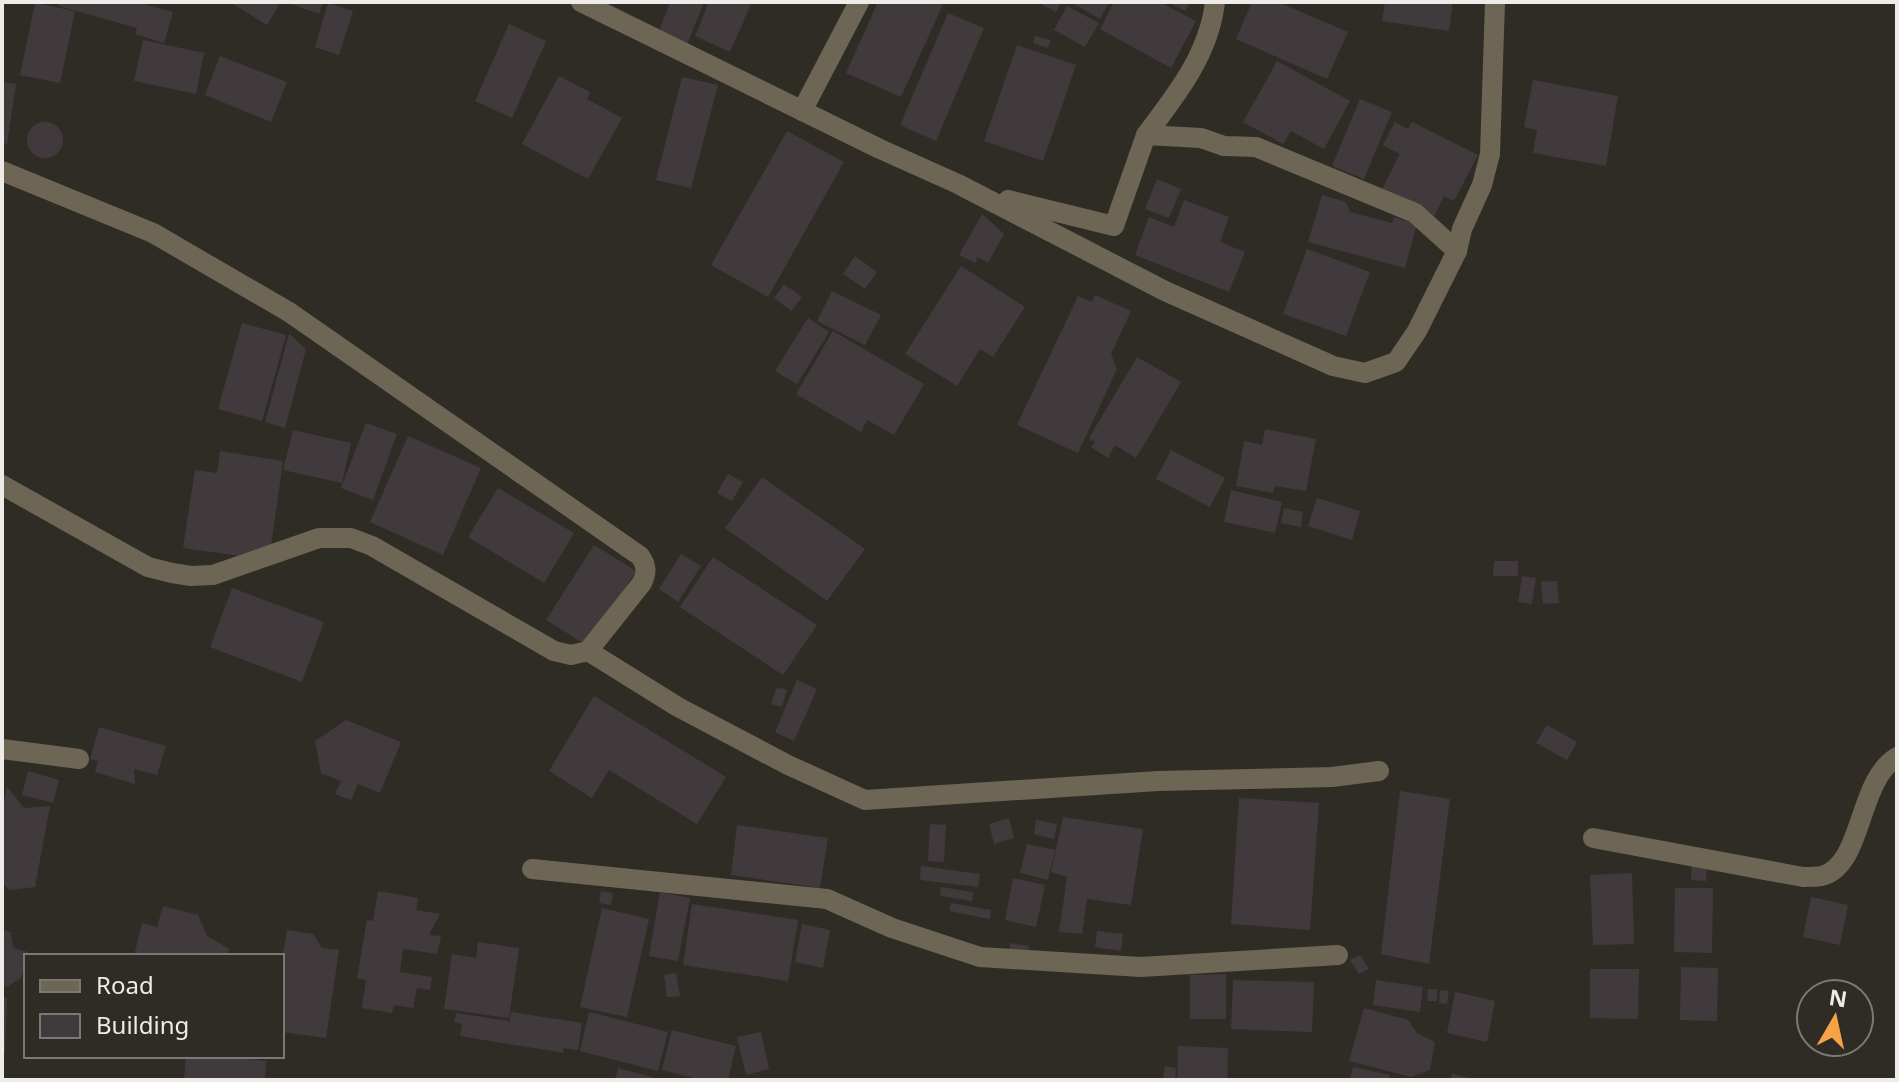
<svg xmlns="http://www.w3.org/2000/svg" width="1899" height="1082" font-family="'Noto Sans',sans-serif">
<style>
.building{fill:#413a3d}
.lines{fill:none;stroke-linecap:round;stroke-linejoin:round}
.street{stroke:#6d6655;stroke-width:20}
</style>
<rect width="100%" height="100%" fill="#2f2c26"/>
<g class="building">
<polygon points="60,2 137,2 173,12 164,43 135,34 137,28 59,6"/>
<polygon points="230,2 274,2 279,5 267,25"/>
<polygon points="286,2 323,2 319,14"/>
<polygon points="670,2 704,2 687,45 658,34"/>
<polygon points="709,2 752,2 730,52 695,36"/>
<polygon points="878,2 944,2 901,97 846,73"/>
<polygon points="1042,2 1061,2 1056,12 1041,4"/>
<polygon points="1070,2 1109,2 1100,19"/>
<polygon points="1114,2 1160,2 1196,21 1171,68 1100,29"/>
<polygon points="1167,2 1190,2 1185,11"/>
<polygon points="1252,2 1278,2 1348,32 1327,79 1236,39"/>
<polygon points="1385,2 1453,2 1449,31 1382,21"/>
<polygon points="35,3 75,11 60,83 20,75"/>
<polygon points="328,3 353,11 339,55 315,47"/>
<polygon points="1067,6 1099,23 1085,47 1054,30"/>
<polygon points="948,13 984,28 936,141 900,125"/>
<polygon points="509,24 546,41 512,118 475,101"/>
<polygon points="1035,36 1051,40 1048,48 1033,43"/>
<polygon points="143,40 204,53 196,94 134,81"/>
<polygon points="1017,45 1076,65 1043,161 984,141"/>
<polygon points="220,56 287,82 271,122 205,95"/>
<polygon points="1277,61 1350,101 1324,149 1291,131 1283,144 1243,122"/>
<polygon points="559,76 590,92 587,99 622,118 588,179 522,144"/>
<polygon points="682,77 718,85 691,188 656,180"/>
<polygon points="1533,80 1618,96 1606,166 1533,153 1537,130 1524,127"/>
<polygon points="2,82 16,84 7,144 2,143"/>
<polygon points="1360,99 1392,112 1364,179 1332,166"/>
<polygon points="1395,122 1408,129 1412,122 1478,155 1454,201 1444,196 1434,216 1382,189 1400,154 1383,145"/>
<circle cx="45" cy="140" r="18"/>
<polygon points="787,131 844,162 768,297 711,265"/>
<polygon points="1157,179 1181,189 1169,218 1145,209"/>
<polygon points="1322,195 1346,202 1350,212 1392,223 1394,217 1417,224 1405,268 1308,242"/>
<polygon points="1184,200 1229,217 1220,242 1245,252 1229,292 1135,255 1149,217 1174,227"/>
<polygon points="982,214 1004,234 988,263 978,257 975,263 959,255"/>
<polygon points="1307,249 1370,272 1346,336 1283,314"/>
<polygon points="855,256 877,272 865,289 843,274"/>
<polygon points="961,266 1025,307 993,357 980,349 957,386 905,354"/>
<polygon points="784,284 802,297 791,311 774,298"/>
<polygon points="832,291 881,315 865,345 817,321"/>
<polygon points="1095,295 1131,311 1111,354 1117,369 1078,453 1017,425 1078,296 1092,302"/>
<polygon points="808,318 829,332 797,384 775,371"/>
<polygon points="242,323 286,335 262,421 218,409"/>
<polygon points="833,331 924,384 894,435 867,420 861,432 796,394"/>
<polygon points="289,334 306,349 285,428 265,422"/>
<polygon points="1137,357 1181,382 1136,458 1115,445 1108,458 1091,447 1095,442 1089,438"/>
<polygon points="366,423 397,434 373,500 341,488"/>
<polygon points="1265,429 1316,439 1306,491 1275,486 1273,493 1236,486 1244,441 1262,445"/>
<polygon points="293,430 351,443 342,483 283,470"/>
<polygon points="408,436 481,468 443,555 370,522"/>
<polygon points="1171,450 1225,478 1210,507 1156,479"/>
<polygon points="220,451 283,461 269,560 183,548 195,470 217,473"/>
<polygon points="728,474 743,482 732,501 717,493"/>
<polygon points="762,477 865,549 827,601 725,528"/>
<polygon points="498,488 574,533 544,583 468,537"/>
<polygon points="1231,490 1282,502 1275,533 1224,522"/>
<polygon points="1317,498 1360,511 1352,540 1308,526"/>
<polygon points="1284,508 1303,512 1301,527 1281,523"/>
<polygon points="594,545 636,571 588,646 546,620"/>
<polygon points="681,554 701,566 678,602 659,589"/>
<polygon points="713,557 817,625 783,675 680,607"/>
<polygon points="1494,561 1518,561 1518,576 1493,576"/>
<polygon points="1522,576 1536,578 1532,604 1518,602"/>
<polygon points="1557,581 1559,603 1543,604 1541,582"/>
<polygon points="232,588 324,622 302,682 210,647"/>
<polygon points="797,680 817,689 794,741 775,732"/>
<polygon points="777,687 787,690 782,707 771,704"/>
<polygon points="594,696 726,777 697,824 609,770 592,798 549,771"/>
<polygon points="346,720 401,742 380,793 358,784 351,800 335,794 341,781 321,773 315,741"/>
<polygon points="1547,725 1577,742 1567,760 1536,743"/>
<polygon points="99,727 166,746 157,775 134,769 135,784 95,772 98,761 90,759"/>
<polygon points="28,771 59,780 53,803 22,795"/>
<polygon points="7,787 24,808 50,806 35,887 10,890 2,883 2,813"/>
<polygon points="1400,791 1450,799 1429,964 1381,954"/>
<polygon points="1239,798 1319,803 1310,930 1231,924"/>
<polygon points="1063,817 1143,829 1131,905 1087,899 1082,934 1059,932 1067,877 1051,872"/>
<polygon points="1009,818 1014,838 994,844 989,824"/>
<polygon points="1036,820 1057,824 1054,839 1034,834"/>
<polygon points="930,824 946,825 944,862 928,861"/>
<polygon points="737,825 828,838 820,888 731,875"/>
<polygon points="1027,844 1055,850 1048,880 1020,873"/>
<polygon points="1692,863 1707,864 1706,881 1691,880"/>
<polygon points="921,866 980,874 978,887 920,880"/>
<polygon points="1632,873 1634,944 1593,945 1590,875"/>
<polygon points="1013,878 1045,885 1036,927 1005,920"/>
<polygon points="941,887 973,892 972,901 940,896"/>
<polygon points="1675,888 1713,888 1712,953 1674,952"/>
<polygon points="378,891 418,898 416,910 440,914 429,935 441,936 437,954 403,949 400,972 432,977 430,990 417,988 413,1008 394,1005 392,1013 362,1008 366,980 357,978 367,920 373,921"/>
<polygon points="601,891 613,893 611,905 599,903"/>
<polygon points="660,892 690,898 678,961 649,956"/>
<polygon points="1811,897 1848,905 1840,945 1803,937"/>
<polygon points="951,903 991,910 990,919 949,911"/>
<polygon points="692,904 798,920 788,981 683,965"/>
<polygon points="163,906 198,915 207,936 229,949 227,956 134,956 142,923 157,927"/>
<polygon points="602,908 649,919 627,1017 580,1007"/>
<polygon points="802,924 830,930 823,968 795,962"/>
<polygon points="2,930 11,932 13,948 28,952 21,978 7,987 2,986"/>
<polygon points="287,930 313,934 322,948 339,950 326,1038 282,1032 282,959"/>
<polygon points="1097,931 1123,934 1121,951 1095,947"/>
<polygon points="478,942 519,948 509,1018 444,1009 452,954 476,958"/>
<polygon points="1010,943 1029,946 1028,955 1009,952"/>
<polygon points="1360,955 1369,969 1359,974 1350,960"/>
<polygon points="1681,967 1718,968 1717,1021 1680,1020"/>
<polygon points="1590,969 1639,969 1638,1019 1590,1018"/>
<polygon points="676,973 680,996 667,997 664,975"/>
<polygon points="1226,974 1226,1019 1190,1019 1190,975"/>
<polygon points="1233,980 1314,982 1312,1032 1231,1029"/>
<polygon points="1376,980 1423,987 1420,1012 1373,1005"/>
<polygon points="1428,989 1437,989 1437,1001 1427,1001"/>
<polygon points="1440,990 1449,991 1447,1004 1439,1003"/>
<polygon points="1455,992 1495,1001 1487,1042 1447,1033"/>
<polygon points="2,997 7,998 5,1053 2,1053"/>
<polygon points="1364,1008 1408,1020 1417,1033 1435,1042 1430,1070 1411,1077 1349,1061"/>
<polygon points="511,1012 582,1023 578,1050 563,1048 564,1053 460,1036 462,1024 454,1022 456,1013 508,1021 509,1024"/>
<polygon points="589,1012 668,1032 658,1071 580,1051"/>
<polygon points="672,1030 736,1046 728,1080 702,1080 662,1070"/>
<polygon points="761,1032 769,1069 746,1075 737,1037"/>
<polygon points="1178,1046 1228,1048 1227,1080 1177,1080"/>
<polygon points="186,1056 228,1056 266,1061 265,1080 184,1080"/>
<polygon points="1165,1066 1176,1068 1175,1080 1163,1079"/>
<polygon points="1353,1067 1390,1075 1389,1080 1350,1080"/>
<polygon points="618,1068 658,1079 658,1080 615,1080"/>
<polygon points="1452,1074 1473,1079 1473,1080 1451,1080"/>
</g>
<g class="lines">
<g class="street">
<polyline points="581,2 880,149 958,184 1165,291 1333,366 1365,373 1396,362 1417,331 1457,251 1462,229 1482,185 1490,154 1495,2"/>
<polyline points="802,111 859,2"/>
<path d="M1146 135C1177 94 1209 54 1215 2"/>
<path d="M2 171 153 233 289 312 640 556C647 566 647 572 642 583L588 651 571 655 554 651 372 546 351 538H319L213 575 191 576 172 573 148 567 2 485"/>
<polyline points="1008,200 1114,226 1146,135 1201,138 1224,146 1256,147 1415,213 1457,251"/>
<polyline points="588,651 678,707 788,765 865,800 1158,781 1332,777 1379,771"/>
<polyline points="2,749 79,759"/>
<path d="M1593 838 1803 877C1809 877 1817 877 1822 876 1864 864 1857 781 1897 757"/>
<polyline points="532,869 827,899 892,928 980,957 1141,967 1338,955"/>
</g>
</g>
<rect width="1899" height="1082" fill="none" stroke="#eeece9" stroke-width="8"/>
<rect x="24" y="954" width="260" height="104" fill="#2f2c26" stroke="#7b7974" stroke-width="2"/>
<rect x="40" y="980" width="40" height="12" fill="#6d6655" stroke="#7b7974" stroke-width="2"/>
<text x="96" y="994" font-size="24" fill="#eeece9">Road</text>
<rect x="40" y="1014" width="40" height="24" fill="#413a3d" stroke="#7b7974" stroke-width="2"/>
<text x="96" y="1034" font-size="24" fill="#eeece9">Building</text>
<g transform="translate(1835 1018) rotate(9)"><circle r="38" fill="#2f2c26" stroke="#7b7974" stroke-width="2"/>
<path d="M0-6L14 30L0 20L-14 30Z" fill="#f5a345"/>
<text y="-12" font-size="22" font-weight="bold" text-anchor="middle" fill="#eeece9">N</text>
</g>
</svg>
